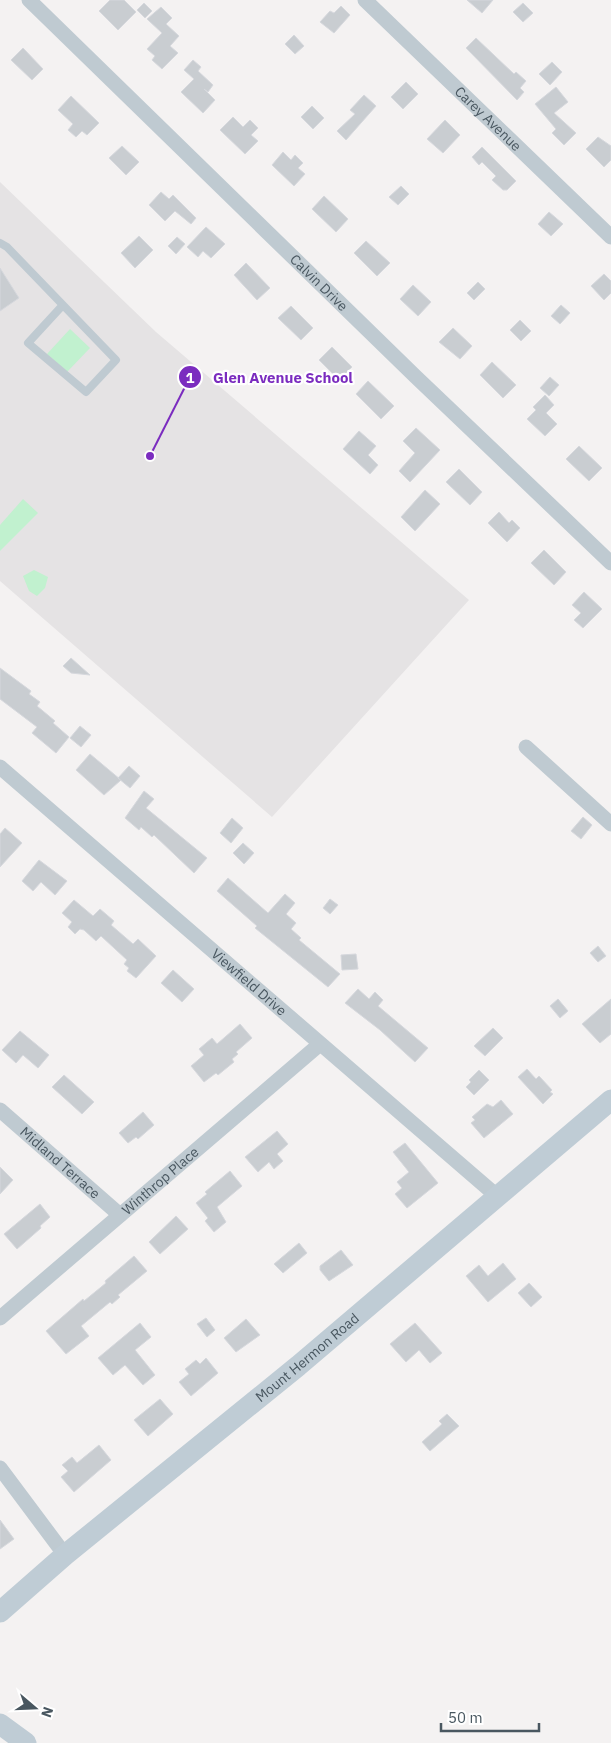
<svg xmlns="http://www.w3.org/2000/svg" width="611" height="1743" font-family="'IBM Plex Sans',sans-serif">
<style>
.education{fill:#e5e3e4}
.green{fill:#c1f1cf}
.building{fill:#c9cdd1;stroke:#d6d8dd}
.lines{fill:none;stroke-linecap:round;stroke-linejoin:round}
.lane{stroke:#bfcad1;stroke-width:8}
.street{stroke:#bfcad1;stroke-width:15}
.secondary{stroke:#bfccd5;stroke-width:21}
.labels{text-anchor:middle;stroke-width:4.5;stroke-linejoin:round;paint-order:stroke}
.street-label{font-size:14px;fill:#495760;stroke:#fff}
.leader{fill:none;stroke:#7b2cbf;stroke-width:2}
.callout-dot{fill:#7b2cbf;stroke:#fff;stroke-width:2}
.mark-label{font-size:15px;text-anchor:middle;font-weight:bold;fill:#fff}
.callout-label{font-size:15px;text-anchor:middle;font-weight:bold;fill:#7b2cbf;stroke:#fff;stroke-width:4.5;stroke-linejoin:round;paint-order:stroke}
</style>
<rect width="100%" height="100%" fill="#f4f2f2"/>
<polygon class="education" points="0,182 156,332 469,600 272,817 0,581"/>
<g class="green">
<polygon points="70,329 90,348 67,372 47,354"/>
<polygon points="23,499 38,513 0,551 0,525"/>
<polygon points="34,570 48,577 45,588 37,596 29,591 23,576"/>
</g>
<g class="building">
<polygon points="110,0 124,0 136,12 118,30 99,11"/>
<polygon points="467,0 493,0 482,13"/>
<polygon points="144,3 152,11 145,18 137,10"/>
<polygon points="523,3 533,13 523,22 513,12"/>
<polygon points="341,6 350,15 334,33 320,22 330,11 334,13"/>
<polygon points="161,7 172,18 166,24 179,36 170,46 178,53 162,69 152,60 155,56 147,49 162,33 147,19"/>
<polygon points="294,35 304,46 295,54 285,44"/>
<polygon points="476,38 514,74 516,72 526,81 520,88 524,92 517,100 466,48"/>
<polygon points="23,48 43,69 32,80 11,60"/>
<polygon points="193,60 201,67 198,71 213,85 208,92 204,89 215,100 203,113 181,92 194,79 184,70"/>
<polygon points="552,62 562,72 550,85 539,74"/>
<polygon points="406,82 418,94 403,109 391,97"/>
<polygon points="556,87 568,102 554,113 576,133 564,145 552,133 556,129 535,104"/>
<polygon points="364,95 376,106 346,140 337,131 355,114 350,110"/>
<polygon points="71,96 99,123 87,135 82,131 76,137 68,130 73,124 58,110"/>
<polygon points="312,106 324,118 313,129 301,117"/>
<polygon points="233,117 243,127 250,120 258,128 251,135 258,141 245,154 220,130"/>
<polygon points="445,120 460,135 443,153 427,139"/>
<polygon points="598,137 611,146 611,160 604,167 586,149"/>
<polygon points="122,146 139,162 126,175 109,158"/>
<polygon points="482,147 516,181 507,190 503,190 492,180 496,176 482,162 479,165 472,157"/>
<polygon points="283,152 291,160 295,155 303,163 298,168 305,174 294,186 272,165"/>
<polygon points="401,186 409,194 398,205 389,197"/>
<polygon points="161,192 169,199 173,195 196,218 191,224 175,211 165,221 149,205"/>
<polygon points="324,196 348,219 336,232 312,209"/>
<polygon points="549,212 563,224 551,236 538,224"/>
<polygon points="206,227 225,244 211,258 203,251 198,257 187,247"/>
<polygon points="139,236 153,250 135,268 121,253"/>
<polygon points="177,237 185,244 176,254 168,246"/>
<polygon points="366,241 390,263 377,276 354,253"/>
<polygon points="246,263 270,288 257,300 234,275"/>
<polygon points="0,268 19,298 0,311"/>
<polygon points="604,274 611,281 611,293 604,300 591,286"/>
<polygon points="478,282 485,289 474,300 467,293"/>
<polygon points="413,285 431,302 418,316 400,299"/>
<polygon points="561,305 570,313 560,324 551,316"/>
<polygon points="291,306 313,328 301,340 278,318"/>
<polygon points="520,320 531,331 521,341 510,330"/>
<polygon points="453,328 472,346 460,359 439,342"/>
<polygon points="332,347 352,367 339,380 319,360"/>
<polygon points="492,362 516,385 503,398 480,375"/>
<polygon points="550,377 559,385 549,396 540,388"/>
<polygon points="368,381 394,406 381,419 356,394"/>
<polygon points="545,395 554,405 546,413 557,424 545,436 527,419 536,410 533,407"/>
<polygon points="416,428 440,450 410,482 399,471 415,453 403,441"/>
<polygon points="359,431 376,446 368,455 378,465 370,474 343,449"/>
<polygon points="579,446 602,468 589,481 566,459"/>
<polygon points="459,469 482,492 470,505 446,482"/>
<polygon points="425,490 440,504 415,531 401,517"/>
<polygon points="499,512 509,523 512,520 520,528 507,542 488,523"/>
<polygon points="544,550 566,572 554,585 531,563"/>
<polygon points="584,592 602,609 583,628 574,620 581,613 572,605"/>
<polygon points="71,658 90,675 71,673 63,666"/>
<polygon points="0,668 31,691 29,694 40,702 37,706 55,721 53,723 69,737 56,753 32,733 37,727 0,699"/>
<polygon points="80,726 91,735 81,747 70,738"/>
<polygon points="90,754 121,780 104,795 76,770"/>
<polygon points="129,766 140,776 130,788 118,778"/>
<polygon points="144,791 154,799 146,808 207,858 194,873 154,835 152,837 141,827 139,830 125,818"/>
<polygon points="583,817 592,825 581,839 571,831"/>
<polygon points="232,818 243,828 231,843 220,833"/>
<polygon points="5,828 22,843 0,867 0,834"/>
<polygon points="243,843 254,853 244,864 233,853"/>
<polygon points="39,860 67,881 55,895 41,882 33,891 22,881"/>
<polygon points="228,878 268,913 285,894 295,903 286,914 296,923 291,929 301,938 299,940 340,974 328,987 255,928 257,926 217,891"/>
<polygon points="330,899 338,905 330,914 323,908"/>
<polygon points="74,900 93,916 100,909 114,921 111,925 133,944 138,939 156,956 136,978 127,971 129,968 124,964 127,960 101,936 96,941 84,930 80,929 75,934 68,927 72,922 62,913"/>
<polygon points="598,946 606,956 598,962 590,953"/>
<polygon points="356,954 358,969 342,970 341,955"/>
<polygon points="173,970 194,989 182,1002 161,983"/>
<polygon points="358,989 369,999 375,992 383,1000 378,1006 428,1048 415,1062 380,1030 345,1003"/>
<polygon points="558,999 568,1011 560,1018 550,1006"/>
<polygon points="611,999 611,1034 600,1043 582,1024"/>
<polygon points="240,1024 252,1038 236,1052 238,1054 232,1059 234,1062 218,1075 216,1073 204,1082 191,1066 204,1055 199,1049 212,1038 217,1044"/>
<polygon points="493,1028 503,1038 485,1056 474,1046"/>
<polygon points="20,1031 49,1055 38,1068 23,1055 16,1063 2,1050"/>
<polygon points="527,1069 536,1079 539,1076 552,1090 550,1092 553,1094 543,1104 518,1077"/>
<polygon points="479,1070 489,1080 474,1095 466,1087 471,1082 469,1080"/>
<polygon points="64,1075 94,1102 82,1114 52,1087"/>
<polygon points="501,1100 513,1114 484,1138 471,1123 475,1120 472,1117 487,1104 493,1107"/>
<polygon points="143,1112 154,1125 138,1139 136,1137 128,1143 119,1133"/>
<polygon points="277,1131 288,1144 277,1154 283,1161 274,1169 269,1162 258,1172 245,1157"/>
<polygon points="405,1143 438,1183 407,1208 395,1194 402,1188 397,1182 409,1172 393,1152"/>
<polygon points="0,1167 13,1180 0,1194"/>
<polygon points="230,1171 242,1186 217,1207 226,1222 214,1232 205,1221 208,1218 196,1203 207,1194 205,1192"/>
<polygon points="40,1204 50,1217 40,1226 41,1228 17,1249 4,1234"/>
<polygon points="176,1216 188,1229 160,1254 149,1242"/>
<polygon points="299,1243 307,1253 283,1273 274,1264"/>
<polygon points="341,1250 353,1265 329,1281 320,1270 320,1266"/>
<polygon points="134,1256 147,1271 118,1295 120,1297 112,1304 110,1302 81,1326 89,1336 66,1354 46,1331 83,1299 84,1301 106,1283 105,1281"/>
<polygon points="503,1263 516,1279 488,1302 466,1276 479,1265 488,1276"/>
<polygon points="529,1283 542,1297 531,1307 518,1293"/>
<polygon points="206,1318 215,1330 207,1337 197,1324"/>
<polygon points="246,1319 260,1335 236,1352 224,1338"/>
<polygon points="140,1323 151,1337 135,1350 155,1375 143,1385 125,1365 113,1375 98,1358"/>
<polygon points="415,1323 442,1353 430,1363 419,1350 406,1362 390,1344"/>
<polygon points="206,1358 218,1373 191,1396 179,1382 189,1374 185,1369 196,1360 200,1364"/>
<polygon points="160,1399 173,1414 148,1436 134,1420"/>
<polygon points="447,1414 459,1426 430,1451 422,1442 442,1424 439,1421"/>
<polygon points="99,1445 111,1460 74,1492 61,1477 68,1471 62,1465 72,1457 77,1463"/>
<polygon points="0,1520 14,1539 0,1549"/>
</g>
<g class="lines">
<polyline class="lane" points="0,243 7,247 116,360 86,392 28,343 62,306"/>
<g class="street">
<path id="s1" d="M29 0 416 377 611 563"/>
<path id="s2" d="M365 0 611 237"/>
<polyline points="526,747 611,824"/>
<path id="s3" d="M0 767 498 1197"/>
<path id="s4" d="M0 1110 120 1215"/>
<path id="s5" d="M0 1318 320 1044"/>
<polyline points="0,1468 65,1555"/>
</g>
<g class="secondary">
<path id="s6" d="M0 1612 65 1555 298 1366 611 1100"/>
<polyline points="0,1724 26,1743"/>
</g>
</g>
<g class="labels">
<g class="street-label">
<text dy="5" stroke="none"><textPath href="#s2" startOffset="171">Carey Avenue</textPath></text>
<text dy="5" stroke="none"><textPath href="#s1" startOffset="405">Calvin Drive</textPath></text>
<text dy="5" stroke="none"><textPath href="#s3" startOffset="329">Viewfield Drive</textPath></text>
<text dy="5" stroke="none"><textPath href="#s4" startOffset="80">Midland Terrace</textPath></text>
<text dy="5" stroke="none"><textPath href="#s5" startOffset="211">Winthrop Place</textPath></text>
<text dy="5" stroke="none"><textPath href="#s6" startOffset="399">Mount Hermon Road</textPath></text>
</g>
</g>
<path class="leader" d="M150 456L190 377"/>
<g class="callout-dot">
<circle cx="150" cy="456" r="5"/>
<circle cx="190" cy="377" r="12"/>
</g>
<g class="mark-label">
<text x="190" y="383">1</text>
</g>
<g class="callout-label">
<text x="283" y="383">Glen Avenue School</text>
</g>
<g transform="translate(35 1708) rotate(109)" stroke="#ffffff" stroke-width="4" paint-order="stroke">
<path d="M0-4L9 19L0 12L-9 19Z" fill="#495760"/>
<text y="-8" font-size="14" font-weight="bold" text-anchor="middle" fill="#495760">N</text>
</g>
<path d="M441 1723v8h98v-8" fill="none" stroke="#495760" stroke-width="2.5"/>
<text x="448" y="1723" font-size="15" fill="#495760" stroke="#ffffff" stroke-width="4" paint-order="stroke">50 m</text>
</svg>
